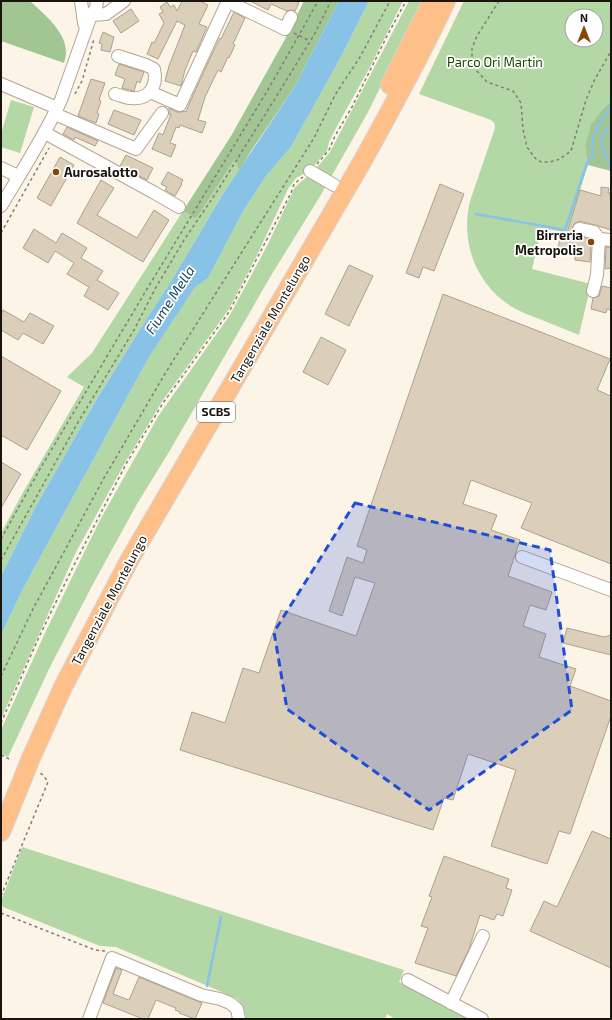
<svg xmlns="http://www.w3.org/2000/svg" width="612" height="1020" font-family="'Exo 2',sans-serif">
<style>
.green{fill:#b3d7a5;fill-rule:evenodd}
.forest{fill:#a1c694}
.water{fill:#88c3e7}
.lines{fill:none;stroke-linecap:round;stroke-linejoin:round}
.stream{stroke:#88c3e7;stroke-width:2.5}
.building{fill:#dccfba;stroke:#ada08d}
.minor-casing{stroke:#b3a592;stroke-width:14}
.highway-casing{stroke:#d6d5d3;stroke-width:20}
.path{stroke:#837c73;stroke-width:1.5;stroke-dasharray:3 3;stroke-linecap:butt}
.minor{stroke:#fff;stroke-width:12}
.highway{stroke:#fec088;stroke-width:18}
.marked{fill:#1d4ed8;fill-opacity:0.2;stroke:#1d4ed8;stroke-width:3;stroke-dasharray:8 5;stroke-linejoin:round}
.poi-dot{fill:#854706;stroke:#fff;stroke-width:1.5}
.labels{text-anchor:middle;stroke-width:3.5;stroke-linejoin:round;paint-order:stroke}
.shield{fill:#fff;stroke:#5e5a56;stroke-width:1}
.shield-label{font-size:12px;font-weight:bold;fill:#19140d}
.park-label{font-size:13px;fill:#1b4800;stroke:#fff}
.poi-label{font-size:13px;font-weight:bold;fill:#19140d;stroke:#fff;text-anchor:start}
.street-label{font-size:13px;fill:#19140d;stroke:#fff}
.water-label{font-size:14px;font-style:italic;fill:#16455e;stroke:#fff}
</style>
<rect width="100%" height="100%" fill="#fdf4e8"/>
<g class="green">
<polygon points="369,1 403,1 370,67 337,126 329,142 327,151 309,171 296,178 288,189 257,255 229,309 163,400 123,466 75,554 1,719 1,635 23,589 149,357 195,286 208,278 244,210 266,176 291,147 341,57"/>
<polygon points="409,1 423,1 367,114 319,198 272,274 169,452 137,504 93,584 50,667 8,757 1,754 1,730 45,633 99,522 159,415 230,315 268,244 295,187 314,171 330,152"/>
<path d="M464 1H611V101L603 109 585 147 588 165 567 231 563 232 542 228 532 269 591 284 579 335C567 330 554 325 542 320 532 316 523 313 514 308 476 286 460 242 470 201L494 131C496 126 495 123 491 120L419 94ZM572 16H596V40H572Z"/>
<polygon points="11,100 34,107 20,153 1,147 1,134"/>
<polygon points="235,159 239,171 223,194 170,283 144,323 95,402 36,506 1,576 1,533 25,489 84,387 67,377 92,353 183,211 196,219"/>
<path d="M22 847 404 970 399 982 468 1019H395L387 1014 385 1019H246C245 1010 243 1004 236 998L116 947 100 946 3 907 1 901Z"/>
</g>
<g class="forest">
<path d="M1 1H30C46 16 74 38 64 63L1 41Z"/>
<polygon points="304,1 339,1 294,88 251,151 239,171 235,159 196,219 183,211 231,136 284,41"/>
<polygon points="611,101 611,171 588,165 585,147 591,125 603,109"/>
</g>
<polygon class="water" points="339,1 369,1 341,57 291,147 266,176 244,210 208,278 195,287 149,357 23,589 1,635 1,576 36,506 95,402 144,323 170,283 223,194 294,88"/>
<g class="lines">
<g class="stream">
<path d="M611 126C592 141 608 153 611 169"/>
<path d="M476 214 565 230 587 163 593 156C589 138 600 121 611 107"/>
<polyline points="207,986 221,917"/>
</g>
</g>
<g class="building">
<polygon points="182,1 200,1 208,5 199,24 207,27 196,52 193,51 185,70 181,86 165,81 169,66 185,25 177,21 158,59 147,54 152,42 154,43 164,23 159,14 163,12 160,7 167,2 170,7 174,5 177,11"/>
<polygon points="250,1 295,1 299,3 295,11 291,10 287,11 271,4 268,10"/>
<polygon points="131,9 139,21 121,33 113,21"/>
<polygon points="234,12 245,18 233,44 235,45 229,58 228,57 221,72 218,70 205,97 198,120 206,122 202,133 180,125 179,128 176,127 170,143 176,145 171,157 152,149 159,133 163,135 171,114 169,114 169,108 177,112 181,112 184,111 186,112 190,102 213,52 220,38 221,39"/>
<polygon points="103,32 114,37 110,52 101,50 102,44 99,43"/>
<polygon points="119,64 144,72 140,83 137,81 134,91 122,88 125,79 115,75"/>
<polygon points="91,79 105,83 99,100 101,101 97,113 99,114 96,123 78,116"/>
<polygon points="114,110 141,120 134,135 108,124"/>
<polygon points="67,127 98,141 95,146 75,137 74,140 63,134"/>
<polygon points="126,155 153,168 147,180 120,166"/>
<polygon points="60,157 74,165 51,206 37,198"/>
<polygon points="168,172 183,180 181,183 182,184 175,196 165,190 167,187 161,184"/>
<polygon points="101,180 114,188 97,215 137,238 154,210 169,220 143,262 77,223"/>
<polygon points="440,184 464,194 434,271 423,267 419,278 406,273"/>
<polygon points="601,187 609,188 608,193 610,193 610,196 611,196 611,230 595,225 579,221 574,224 572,228 572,232 574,235 590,239 591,241 590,262 575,260 575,256 557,252 560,239 561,240 563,232 567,233 580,190 601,196"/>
<polygon points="34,229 56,243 62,233 87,248 81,258 103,271 97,280 119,293 108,310 84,296 89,287 67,274 74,263 55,251 48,263 23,248"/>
<polygon points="606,247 611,247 611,268 605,269"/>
<polygon points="349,265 373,276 349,326 325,314"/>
<polygon points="602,286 611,288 611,310 607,309 606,313 591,309 593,298 599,296"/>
<polygon points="443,294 610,359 597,390 611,396 611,564 521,528 532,503 471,480 463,504 497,515 491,530 520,540 508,576 552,592 546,610 530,605 523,626 546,634 539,657 576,669 570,686 611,701 611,716 570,834 559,831 547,864 491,846 516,770 468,754 453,800 444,798 433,830 180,750 192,712 225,723 243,668 259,673 281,610 356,636 375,583 355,577 342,616 329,611 347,557 363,563 367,550 357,546"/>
<polygon points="3,310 24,322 30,313 54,326 43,344 23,333 18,340 1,330 1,314"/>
<polygon points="321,337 346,350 328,385 303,372"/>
<polygon points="1,356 61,391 27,450 1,435"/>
<polygon points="1,462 21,474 1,508"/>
<polygon points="567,628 604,637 611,635 611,655 563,643"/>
<polygon points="592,831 611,839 611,968 530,931 544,901 557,907"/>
<polygon points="444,856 509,879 506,888 512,890 503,916 497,914 494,920 480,915 469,949 456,976 415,963 428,928 421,926 432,897 429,896"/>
<polygon points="116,968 122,970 113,994 129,1000 139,977 202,1003 195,1019 179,1013 180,1012 175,1010 176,1008 156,1000 148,1019 143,1019 103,1003"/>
</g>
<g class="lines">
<g class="minor-casing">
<g id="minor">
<polyline points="81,1 84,23 86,28"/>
<polyline points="227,1 285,29 291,17"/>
<polyline points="91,15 106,14 124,1"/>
<polyline points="1,84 57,108"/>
<polyline points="150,92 180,105 228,1"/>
<path d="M115 94C120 95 126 98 131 98 149 100 158 86 154 69L146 65 118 56"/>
<polyline points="55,114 136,149 162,113"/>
<polyline points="45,133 153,192 179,207"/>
<polyline points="1,168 18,176"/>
<polyline points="310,171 334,185"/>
<path d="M1 206C22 171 44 137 61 100L91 15 96 8 97 1"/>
<polyline points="579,229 594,232 599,239 597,275 593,291"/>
<polyline points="599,239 611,240"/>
<polyline points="522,557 611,590"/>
<polyline points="408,980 482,1019"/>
<polyline points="451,1003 483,936"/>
<polyline points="89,1019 112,958 201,995 220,999 230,1003 237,1009 239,1019"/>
</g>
</g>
<g class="highway-casing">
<g id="highway">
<polyline points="390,85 432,1"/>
<path d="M1 832 31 758 63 687 130 559 362 162C391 109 421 56 446 1"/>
</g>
</g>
<g class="path">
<polyline points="499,1 477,36 472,48 472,58 477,71 487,82 513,91 521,103 523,129 527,147 535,158 541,162 550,162 560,159 571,151 586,100 594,81 611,51"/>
<polyline points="294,33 310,41"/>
<polyline points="75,94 82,81 94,39"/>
<polyline points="317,164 329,150 335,136 352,107 388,34 406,1"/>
<polyline points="1,233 49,148"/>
<polyline points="1,539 40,469 147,289 269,88 299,35 318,1"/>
<polyline points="1,560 77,424 134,330 155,289 184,240 216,193 281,89 314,35 331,1"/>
<polyline points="1,676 33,609 104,478 166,372 314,138 335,95 360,57 390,1"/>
<polyline points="1,723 39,637 73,567 126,464 163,403 229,312 279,216 291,193 294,184 303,177"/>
<polyline points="1,755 9,759"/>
<polyline points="1,896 48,782 43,775 40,773"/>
<polyline points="1,913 95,950 105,951"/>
</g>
<use href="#minor" class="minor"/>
<use href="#highway" class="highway"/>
</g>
<path class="marked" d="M355 503 550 550 572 710 429 810 287 709 274 632Z"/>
<g class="poi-dot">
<circle cx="56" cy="172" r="4"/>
<circle cx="591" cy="242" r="4"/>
</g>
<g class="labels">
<rect class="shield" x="197" y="402" width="38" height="20" rx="3"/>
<g class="shield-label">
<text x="216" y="416">SCBS</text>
</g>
<g class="park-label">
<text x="495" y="67">Parco Ori Martin</text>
</g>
<g class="poi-label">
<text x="64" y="177">Aurosalotto</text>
<text x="583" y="240" text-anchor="end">Birreria<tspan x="583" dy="15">Metropolis</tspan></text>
</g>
<g class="street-label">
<text transform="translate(270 319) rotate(-60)" y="5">Tangenziale Montelungo</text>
<text transform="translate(109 600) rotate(-62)" y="5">Tangenziale Montelungo</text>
</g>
<g class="water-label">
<text transform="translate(170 300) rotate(-57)" y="5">Fiume Mella</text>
</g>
</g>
<rect width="612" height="1020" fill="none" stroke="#19140d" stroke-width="4"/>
<g transform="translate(584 28)"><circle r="19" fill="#ffffff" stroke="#a3a19e"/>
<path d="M0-3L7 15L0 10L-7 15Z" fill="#854706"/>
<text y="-6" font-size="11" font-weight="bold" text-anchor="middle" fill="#19140d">N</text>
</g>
</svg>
